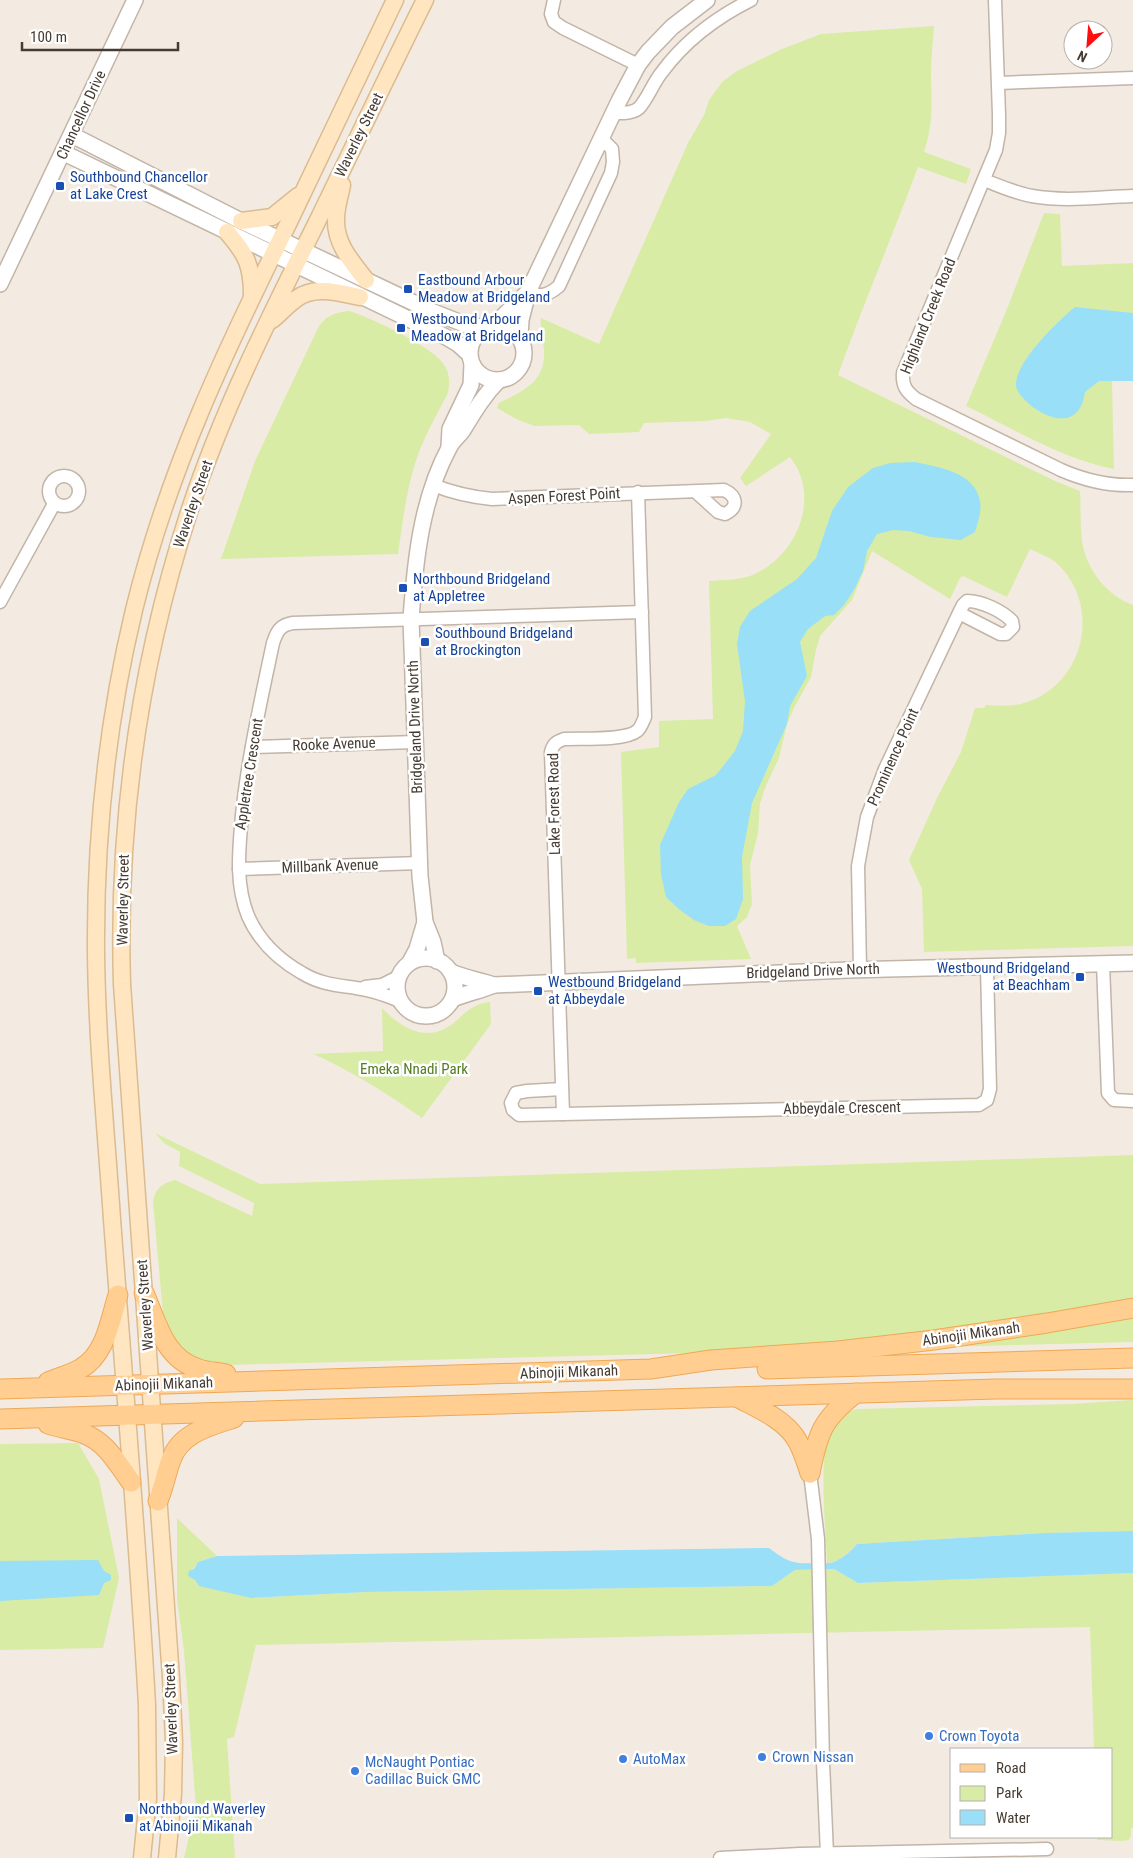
<svg xmlns="http://www.w3.org/2000/svg" width="1133" height="1858" font-family="'Roboto Condensed',sans-serif">
<style>
.green{fill:#d8eca6}
.water{fill:#98dff7}
.lines{fill:none;stroke-linecap:round;stroke-linejoin:round}
.minor-casing{stroke:#c2b4a7;stroke-width:15}
.tertiary-casing{stroke:#c2b4a7;stroke-width:18}
.secondary-casing{stroke:#dbbb8f;stroke-width:19}
.primary-casing{stroke:#efa855;stroke-width:21}
.minor{stroke:#fff;stroke-width:12}
.tertiary{stroke:#fff;stroke-width:15}
.secondary{stroke:#ffe6c1;stroke-width:16}
.primary{stroke:#ffce90;stroke-width:19}
.transit-dot{fill:#1a4fb4;stroke:#fff;stroke-width:2}
.shop-dot{fill:#3f7fe0;stroke:#fff;stroke-width:2}
.labels{text-anchor:middle;stroke-width:5;stroke-linejoin:round;paint-order:stroke}
.street-label{font-size:15px;fill:#453b32;stroke:#fff}
.transit-label{font-size:15px;fill:#164399;stroke:#fff;text-anchor:start}
.park-label{font-size:15px;fill:#527c21;stroke:#fff}
.shop-label{font-size:15px;fill:#366cbe;stroke:#fff;text-anchor:start}
</style>
<rect width="100%" height="100%" fill="#f3ebe2"/>
<g class="green">
<path d="M934 26C933 41 931 57 931 72 931 104 934 121 924 152L971 169 966 184 918 167C892 237 863 305 838 375L1055 481 1080 491C1081 507 1080 525 1082 541 1086 569 1107 596 1133 605V946L924 952 922 889 909 860 937 798 961 752 975 708H984L986 705C1000 706 1014 707 1027 702 1087 682 1102 601 1054 561 1047 556 1038 553 1030 549L1007 597 963 576 960 578 950 599 872 551 852 600 820 636 816 650 811 677 794 708 787 724 779 758 765 788 760 804 758 833 750 865 752 904 747 917 737 926 751 959 636 963V958L627 959 621 752 659 747V721L713 719 709 581C725 580 741 580 755 574 798 554 821 496 790 457L746 486 740 478 771 434 750 422 726 418 706 421 644 423 639 432 589 434 579 425 534 426 516 419 497 408 499 403C523 391 546 382 544 350 543 338 540 330 541 318L599 344 688 143 704 115 709 100 723 81 737 71 782 49 821 34Z"/>
<path d="M1044 213 1060 214 1062 266 1133 263V381H1112L1114 469C1062 459 1014 429 966 406L1007 309Z"/>
<path d="M349 311C368 316 432 347 443 363 450 373 450 382 448 393 438 412 427 432 419 452 407 484 403 520 398 554L221 559 255 461 318 328C325 316 335 312 349 311Z"/>
<path d="M490 1002 491 1024 422 1118C386 1093 352 1071 313 1054L383 1051 382 1008C403 1030 430 1045 457 1020 468 1010 474 1004 490 1002Z"/>
<path d="M155 1133 260 1184 1133 1155V1342L227 1365C217 1363 203 1363 193 1359 177 1351 167 1330 163 1314L153 1202C156 1187 162 1184 175 1180L252 1216 254 1203 179 1166 180 1152 164 1143Z"/>
<path d="M1133 1400V1531L1044 1533 857 1544C849 1552 840 1562 827 1563 826 1532 818 1455 830 1430 835 1421 847 1411 857 1409L1071 1404Z"/>
<polygon points="78,1443 99,1479 119,1578 103,1648 0,1650 0,1444"/>
<polygon points="177,1518 217,1556 198,1562 188,1576 227,1592 251,1598 366,1592 772,1586 795,1570 834,1569 858,1583 1133,1573 1133,1828 1131,1828 1131,1835 1129,1840 1122,1841 1097,1840 1097,1837 1112,1837 1112,1749 1094,1749 1090,1627 256,1645 234,1737 227,1739 235,1858 184,1858 196,1808 184,1651 177,1599"/>
</g>
<g class="water">
<path d="M1075 307 1133 313V381H1099L1085 392C1077 448 1015 400 1016 385 1016 361 1057 322 1075 307Z"/>
<path d="M915 462C938 467 975 472 980 501 982 511 978 522 975 532L961 540 931 537 909 531 893 530 877 534 867 551 863 571 854 590 844 605 834 615 825 616 808 629 800 642 807 676 790 706 787 724 752 803 742 857 743 899 736 919 725 926H709L694 920 680 910 666 897 661 874 660 845 679 802 688 789 716 775 735 751 743 731 745 701 737 644 740 627 750 611 797 579 816 558 832 511 848 487 873 468 890 463Z"/>
<path d="M1133 1531V1573L858 1583 834 1569 795 1570 772 1586 366 1592 251 1598 199 1586 195 1580 188 1576 189 1571 194 1569 198 1562 217 1556 769 1548C790 1564 795 1564 820 1563 825 1563 831 1564 836 1561 844 1557 851 1551 857 1544L1044 1533Z"/>
<polygon points="98,1560 104,1571 111,1575 111,1580 104,1583 99,1595 0,1601 0,1561"/>
</g>
<g class="lines">
<g class="minor-casing">
<g id="minor">
<polyline points="554,0 551,14 554,22 563,28 638,65"/>
<path d="M995 0 999 115V133L996 150 903 373C902 386 906 391 916 399L1061 470C1084 480 1108 486 1133 485"/>
<polyline points="999,83 1133,78"/>
<path d="M613 113C621 113 632 114 639 108 648 98 653 83 662 72 685 41 717 17 751 0"/>
<path d="M984 180C1000 186 1015 193 1032 196 1065 202 1100 197 1133 196"/>
<path d="M528 292C540 298 549 295 559 286L611 173 613 162 612 149 602 139"/>
<circle cx="64" cy="491" r="15"/>
<path d="M433 485C453 493 471 497 492 499L724 490C737 496 739 507 725 514L718 512 696 492"/>
<path d="M638 492 645 717C643 721 641 728 637 731 625 741 581 738 564 739 556 742 553 744 551 752L563 1114 979 1105 987 1100 990 1089 987 967"/>
<polyline points="0,602 54,504"/>
<polyline points="252,747 416,742"/>
<polyline points="239,869 420,863"/>
<polyline points="1103,964 1108,1093 1114,1100 1133,1101"/>
<path d="M860 969 858 866 867 817 885 769 959 613 963 605 967 601C982 601 1002 611 1012 621L1013 627 1006 634H1000L959 613"/>
<polyline points="365,987 382,985 398,977"/>
<path d="M400 1001C386 995 371 990 356 988 336 985 320 984 302 973 279 960 259 941 248 916 235 884 239 849 242 815 248 757 261 700 273 643 277 631 280 625 293 623L642 612"/>
<polyline points="562,1089 527,1091 516,1093 511,1103 513,1110 519,1115 563,1114"/>
<polyline points="810,1473 818,1539 823,1762 827,1854"/>
<polyline points="720,1858 800,1854 1047,1849"/>
</g>
</g>
<g class="tertiary-casing">
<g id="tertiary">
<polyline points="72,135 241,221 431,311 469,326 488,327"/>
<polyline points="64,153 446,337 458,344 469,354"/>
<polyline points="0,284 135,0"/>
<polyline points="494,325 528,292"/>
<circle cx="497" cy="353" r="27"/>
<polyline points="520,337 521,320 528,292 619,101 638,65 648,52 672,27 707,0"/>
<polyline points="449,446 450,429 471,385 472,364"/>
<circle cx="426" cy="987" r="29"/>
<path d="M437 961 433 942 425 922 420 876 411 619C415 562 421 500 449 448 452 441 459 436 463 430 474 412 484 395 499 380"/>
<polyline points="410,962 417,949 425,922"/>
<path d="M451 972C465 978 479 980 494 985L848 970 1133 963"/>
<path d="M453 999C466 993 480 991 494 985"/>
</g>
</g>
<g class="secondary-casing">
<g id="secondary">
<path d="M342 185C340 196 336 207 336 219 335 244 352 262 366 280"/>
<polyline points="241,221 272,217 298,196"/>
<path d="M227 232C246 254 252 265 252 295"/>
<path d="M272 320C281 313 287 305 296 299 314 285 340 293 360 297"/>
<path d="M142 1858 148 1798 147 1705C138 1543 124 1381 112 1219 106 1130 97 1042 96 953 95 838 107 722 134 610 168 471 225 351 288 224 324 149 359 75 395 0"/>
<path d="M167 1858 173 1794 174 1742 171 1678 122 984C117 823 140 662 190 509 223 409 270 316 317 222 353 148 388 74 425 0"/>
</g>
</g>
<g class="primary-casing">
<g id="primary">
<path d="M144 1293C157 1322 164 1359 199 1369 207 1372 217 1372 226 1374"/>
<polyline points="767,1369 1133,1358"/>
<path d="M48 1382C59 1377 70 1375 80 1369 106 1355 110 1320 118 1295"/>
<polyline points="0,1389 651,1369 711,1360 838,1351 934,1340 1047,1323 1133,1308"/>
<path d="M737 1397C757 1408 782 1418 795 1437 802 1447 806 1461 810 1473"/>
<polyline points="0,1419 996,1389 1133,1389"/>
<path d="M48 1424C59 1428 71 1429 82 1433 106 1441 117 1463 131 1482"/>
<path d="M810 1473C818 1433 822 1419 856 1393"/>
<path d="M158 1501C164 1487 166 1473 171 1460 180 1433 210 1426 234 1418"/>
</g>
</g>
<use href="#minor" class="minor"/>
<use href="#tertiary" class="tertiary"/>
<use href="#secondary" class="secondary"/>
<use href="#primary" class="primary"/>
</g>
<g class="transit-dot">
<rect x="55" y="181" width="10" height="10" rx="2.5"/>
<rect x="403" y="284" width="10" height="10" rx="2.5"/>
<rect x="396" y="323" width="10" height="10" rx="2.5"/>
<rect x="398" y="583" width="10" height="10" rx="2.5"/>
<rect x="420" y="637" width="10" height="10" rx="2.5"/>
<rect x="1075" y="972" width="10" height="10" rx="2.5"/>
<rect x="533" y="986" width="10" height="10" rx="2.5"/>
<rect x="124" y="1813" width="10" height="10" rx="2.5"/>
</g>
<g class="shop-dot">
<circle cx="929" cy="1736" r="5"/>
<circle cx="762" cy="1757" r="5"/>
<circle cx="623" cy="1759" r="5"/>
<circle cx="355" cy="1771" r="5"/>
</g>
<g class="labels">
<g class="street-label">
<text transform="translate(81 115) rotate(-65)" y="5">Chancellor Drive</text>
<text transform="translate(359 135) rotate(-64)" y="5">Waverley Street</text>
<text transform="translate(928 316) rotate(-68)" y="5">Highland Creek Road</text>
<text transform="translate(564 496) rotate(-3)" y="5">Aspen Forest Point</text>
<text transform="translate(193 504) rotate(-71)" y="5">Waverley Street</text>
<text transform="translate(415 727) rotate(-92)" y="5">Bridgeland Drive North</text>
<text transform="translate(334 744) rotate(-2)" y="5">Rooke Avenue</text>
<text transform="translate(893 757) rotate(-66)" y="5">Prominence Point</text>
<text transform="translate(249 774) rotate(-81)" y="5">Appletree Crescent</text>
<text transform="translate(554 804) rotate(-91)" y="5">Lake Forest Road</text>
<text transform="translate(330 866) rotate(-2)" y="5">Millbank Avenue</text>
<text transform="translate(123 900) rotate(-89)" y="5">Waverley Street</text>
<text transform="translate(813 971) rotate(-2)" y="5">Bridgeland Drive North</text>
<text transform="translate(842 1108) rotate(-1)" y="5">Abbeydale Crescent</text>
<text transform="translate(145 1305) rotate(-94)" y="5">Waverley Street</text>
<text transform="translate(971 1334) rotate(-8)" y="5">Abinojii Mikanah</text>
<text transform="translate(569 1372) rotate(-2)" y="5">Abinojii Mikanah</text>
<text transform="translate(164 1384) rotate(-2)" y="5">Abinojii Mikanah</text>
<text transform="translate(171 1709) rotate(-92)" y="5">Waverley Street</text>
</g>
<g class="transit-label">
<text x="70" y="182">Southbound Chancellor<tspan x="70" dy="17">at Lake Crest</tspan></text>
<text x="418" y="285">Eastbound Arbour<tspan x="418" dy="17">Meadow at Bridgeland</tspan></text>
<text x="411" y="324">Westbound Arbour<tspan x="411" dy="17">Meadow at Bridgeland</tspan></text>
<text x="413" y="584">Northbound Bridgeland<tspan x="413" dy="17">at Appletree</tspan></text>
<text x="435" y="638">Southbound Bridgeland<tspan x="435" dy="17">at Brockington</tspan></text>
<text x="1070" y="973" text-anchor="end">Westbound Bridgeland<tspan x="1070" dy="17">at Beachham</tspan></text>
<text x="548" y="987">Westbound Bridgeland<tspan x="548" dy="17">at Abbeydale</tspan></text>
<text x="139" y="1814">Northbound Waverley<tspan x="139" dy="17">at Abinojii Mikanah</tspan></text>
</g>
<g class="park-label">
<text x="414" y="1074">Emeka Nnadi Park</text>
</g>
<g class="shop-label">
<text x="939" y="1741">Crown Toyota</text>
<text x="772" y="1762">Crown Nissan</text>
<text x="633" y="1764">AutoMax</text>
<text x="365" y="1767">McNaught Pontiac<tspan x="365" dy="17">Cadillac Buick GMC</tspan></text>
</g>
</g>
<rect x="950" y="1748" width="162" height="90" fill="#ffffff" stroke="#b5b1ad"/>
<rect x="960" y="1764" width="25" height="8" fill="#ffce90" stroke="#b5b1ad"/>
<text x="996" y="1773" font-size="15" fill="#453b32">Road</text>
<rect x="960" y="1786" width="25" height="15" fill="#d8eca6" stroke="#b5b1ad"/>
<text x="996" y="1798" font-size="15" fill="#453b32">Park</text>
<rect x="960" y="1810" width="25" height="15" fill="#98dff7" stroke="#b5b1ad"/>
<text x="996" y="1823" font-size="15" fill="#453b32">Water</text>
<g transform="translate(1088 45) rotate(206)"><circle r="24" fill="#ffffff" stroke="#b5b1ad"/>
<path d="M0-4L9 19L0 12L-9 19Z" fill="#ff0e0f"/>
<text y="-8" font-size="14" font-weight="bold" text-anchor="middle" fill="#453b32">N</text>
</g>
<path d="M22 42v8h156v-8" fill="none" stroke="#453b32" stroke-width="2.5"/>
<text x="30" y="42" font-size="15" fill="#453b32" stroke="#ffffff" stroke-width="4" paint-order="stroke">100 m</text>
</svg>
